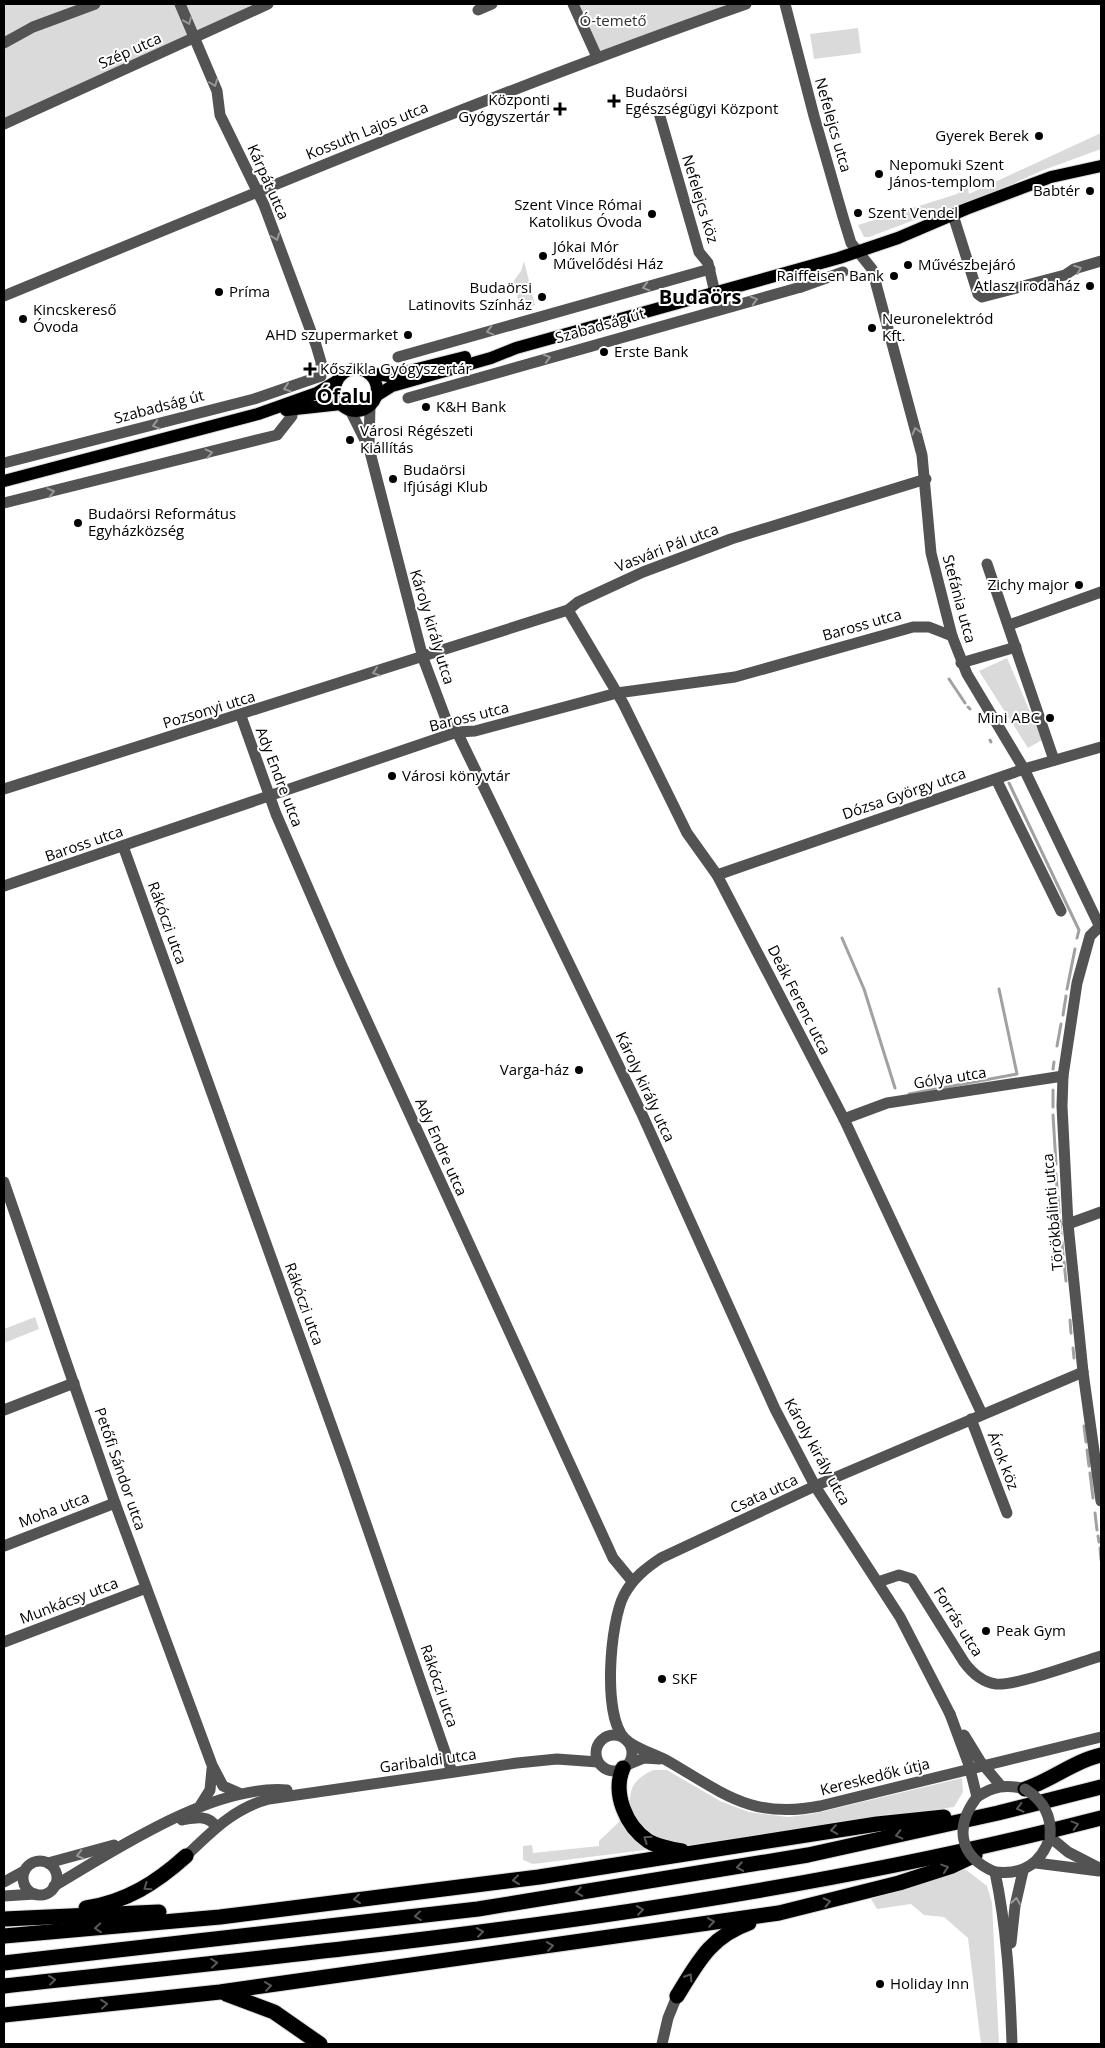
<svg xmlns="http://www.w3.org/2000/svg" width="1105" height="2048" font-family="'Open Sans',sans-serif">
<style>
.green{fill:#dadada}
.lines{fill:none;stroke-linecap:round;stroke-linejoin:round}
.stream{stroke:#a1a1a1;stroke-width:3}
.major-casing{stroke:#dbdbdb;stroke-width:14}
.highway-casing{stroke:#dbdbdb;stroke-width:17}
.minor{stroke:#535353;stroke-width:11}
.major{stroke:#000;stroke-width:12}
.highway{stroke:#000;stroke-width:15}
.minor-bridge{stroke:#535353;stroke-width:11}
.oneway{stroke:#989898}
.oneway2{stroke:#595959}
.poi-dot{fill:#000;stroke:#fff;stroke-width:2}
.labels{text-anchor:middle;stroke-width:4;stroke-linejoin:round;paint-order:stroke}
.park-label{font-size:15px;fill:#313131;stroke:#fff}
.street-label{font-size:15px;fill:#000;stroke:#fff}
.poi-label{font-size:15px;fill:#000;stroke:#fff;text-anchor:start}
.district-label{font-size:20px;font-weight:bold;fill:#000;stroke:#fff}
</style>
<rect width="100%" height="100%" fill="#fff"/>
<g class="green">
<polygon points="4,4 268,4 4,124"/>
<polygon points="573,4 746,4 597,57"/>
<polygon points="858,28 861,53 814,59 810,34"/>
<polygon points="1101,133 1101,149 1041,171 955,210 933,213 869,237 864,237 858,225 957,194 967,184 969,194"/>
<polygon points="524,261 535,305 521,309 513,282 521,271"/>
<polygon points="1007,658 1042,740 1028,748 979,671"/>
<polygon points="35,1317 39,1329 4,1343 4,1329"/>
<path d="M653 1770H667L720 1801 749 1812 788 1817 812 1814 962 1778 963 1792 954 1807 679 1846 643 1832 626 1801 630 1800C630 1784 639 1777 653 1770Z"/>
<polygon points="620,1821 647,1848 645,1850 533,1864 523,1860 523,1846 532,1845 533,1853 599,1846 599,1841"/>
<polygon points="965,1869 987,1886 992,1903 999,2044 981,2044 968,1938 944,1917 924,1915 911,1904 877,1909 871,1899"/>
</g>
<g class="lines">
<g class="stream">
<polyline points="949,679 965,703"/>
<polyline points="968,707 970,709"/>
<polyline points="990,740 991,742"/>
<polyline points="1009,783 1079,930 1077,938"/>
<polyline points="842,938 864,989 895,1088"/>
<polyline points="1067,989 1075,949"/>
<polyline points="1063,1015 1066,996"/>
<polyline points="1057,1046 1061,1024"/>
<polyline points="1053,1069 1054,1062"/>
<polyline points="1053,1090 1053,1107"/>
<polyline points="909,1094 1017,1074 999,989"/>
<polyline points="1053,1115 1056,1164"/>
<polyline points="1056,1174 1057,1188"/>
<polyline points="1058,1197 1059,1213"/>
<polyline points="1060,1220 1061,1235"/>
<polyline points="1062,1242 1063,1255"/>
<polyline points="1064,1262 1066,1281"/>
<polyline points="1070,1320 1071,1333"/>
<polyline points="1073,1348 1074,1358"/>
<polyline points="1084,1426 1086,1442"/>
<polyline points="1087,1450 1089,1466"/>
<polyline points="1090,1473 1093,1498"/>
<polyline points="1095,1513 1097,1530"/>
<polyline points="1098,1536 1099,1542"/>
<polyline points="1100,1548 1101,1560"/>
</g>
<g class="major-casing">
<g id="major">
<circle cx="356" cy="390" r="21"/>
<polyline points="368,373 389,376 465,357"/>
<polyline points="376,396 392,386 491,358 516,348 839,258 898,238 966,209 1051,177 1101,166"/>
<polyline points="286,410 341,404"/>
<polyline points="4,481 258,414 317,393 337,381"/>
</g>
</g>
<g class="highway-casing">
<g id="highway">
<path d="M623 1768C612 1793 626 1826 648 1841 658 1847 670 1849 682 1851"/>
<path d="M1025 1789C1052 1780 1074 1761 1101 1755"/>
<path d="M86 1908C126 1902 156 1883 186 1856"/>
<polyline points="4,1919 159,1912"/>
<polyline points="4,1936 220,1917 539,1877 877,1824 944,1817"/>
<polyline points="4,1963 478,1909 808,1855 998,1813 1101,1787"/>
<path d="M4 1986C372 1946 742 1911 1101 1818"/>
<polyline points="226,1994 274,2012 320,2044"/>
<path d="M677 1996C698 1962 710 1937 749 1923"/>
<polyline points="4,2015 220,1992 779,1913 899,1883 952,1866 975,1855"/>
</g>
</g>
<g class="minor">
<polyline points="573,4 597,57"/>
<polyline points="785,4 814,116 843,217 851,243 872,269 922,455 931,553 952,636 967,674 1024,769 1101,929"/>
<polyline points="478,10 492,4"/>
<polyline points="4,43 33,27 95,4"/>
<polyline points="659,113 699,252 708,263 715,293"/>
<polyline points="4,124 268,4"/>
<polyline points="953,215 978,294 982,297 1065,275 1074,269 1101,261"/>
<polyline points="801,287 843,272"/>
<path d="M4 296C250 195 495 92 746 4"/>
<polyline points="398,357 710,269"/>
<polyline points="408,398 801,287 797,271"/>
<polyline points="350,410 369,448 423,658 447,722 457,732 641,1112 775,1409 815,1486 900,1617 950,1714"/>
<polyline points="369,446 370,406"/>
<polyline points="4,463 254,399 321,376 321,362 316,345 264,205 220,115 217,91 180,4"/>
<polyline points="4,503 277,435 292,416 291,410"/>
<polyline points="987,564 1054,760"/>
<polyline points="568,610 623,703 687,833 717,875 844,1119 982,1414"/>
<polyline points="1009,625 1101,592"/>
<polyline points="961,663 1016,647"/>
<polyline points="241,716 276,814 341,964 613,1558 632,1581"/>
<polyline points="996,779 1061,911"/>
<polyline points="4,789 568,610 578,602 643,572 731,539 926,479"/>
<polyline points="123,846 345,1463 452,1772"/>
<polyline points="717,875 1024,769 1101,747"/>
<polyline points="4,886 457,732 475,731 617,693 735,677 913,627 929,627 952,636"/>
<polyline points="1100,926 1090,936 1077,983 1063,1076 1062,1106 1068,1224 1083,1372 1101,1501"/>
<polyline points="844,1119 887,1103 1063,1076"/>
<polyline points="4,1182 115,1503 212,1765 223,1786 239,1793"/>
<polyline points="1068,1224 1101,1212"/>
<path d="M1083 1372 815 1486 661 1558C646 1568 633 1578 624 1595 610 1622 602 1716 625 1739 635 1749 653 1753 666 1760 722 1792 751 1820 820 1806L1101 1737"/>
<polyline points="4,1410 74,1383"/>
<polyline points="971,1419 1007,1513"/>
<polyline points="4,1546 115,1503"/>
<path d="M878 1582 899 1575 912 1579 964 1662C972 1673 982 1682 996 1684 1016 1686 1078 1663 1101 1656"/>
<polyline points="4,1642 146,1588"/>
<circle cx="614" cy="1753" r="18"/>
<polyline points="627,1765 644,1758 660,1759"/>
<path d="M977 1797C993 1786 1006 1784 1025 1789"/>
<polyline points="200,1806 210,1790 212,1769"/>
<path d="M182 1820C194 1818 209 1814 216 1827"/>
<path d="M186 1856C211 1832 234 1808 269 1799L517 1763 557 1759 598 1762"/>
<circle cx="40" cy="1878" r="17"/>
<polyline points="48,1863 114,1845"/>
<polyline points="1036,1863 1099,1871"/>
<polyline points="4,1882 24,1871"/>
<path d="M54 1886C117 1849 213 1784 287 1790"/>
<polyline points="4,1896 35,1894"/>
<polyline points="1011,1943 1015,1906 1023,1871"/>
<polyline points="662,2044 668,2018 677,1996"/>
<path d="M1012 2044C1010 1986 1007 1929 995 1872 1023 1875 1041 1864 1050 1837L1068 1852 1101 1869"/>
</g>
<use href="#major" class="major"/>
<use href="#highway" class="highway"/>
<g class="minor-bridge">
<path d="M950 1714 969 1765 977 1797C954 1827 959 1857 995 1872"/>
<polyline points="964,1735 980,1761 1001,1786"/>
<path d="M1025 1789C1043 1800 1052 1816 1050 1837"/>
</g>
</g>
<defs><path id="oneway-chevron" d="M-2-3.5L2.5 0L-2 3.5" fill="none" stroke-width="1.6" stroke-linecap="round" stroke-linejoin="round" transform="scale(1.25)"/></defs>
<g class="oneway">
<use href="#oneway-chevron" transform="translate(188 21) rotate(67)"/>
<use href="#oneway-chevron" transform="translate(214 83) rotate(69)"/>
<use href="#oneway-chevron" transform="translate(276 237) rotate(70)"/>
<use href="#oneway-chevron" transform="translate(1078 269) rotate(-21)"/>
<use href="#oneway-chevron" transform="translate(646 287) rotate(164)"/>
<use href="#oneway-chevron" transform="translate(754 300) rotate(-16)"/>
<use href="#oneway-chevron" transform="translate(490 331) rotate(165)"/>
<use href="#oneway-chevron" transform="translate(547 358) rotate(-16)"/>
<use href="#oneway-chevron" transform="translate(287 388) rotate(162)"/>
<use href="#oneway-chevron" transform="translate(156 425) rotate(165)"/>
<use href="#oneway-chevron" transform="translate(916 431) rotate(-105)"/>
<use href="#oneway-chevron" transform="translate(209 453) rotate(-13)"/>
<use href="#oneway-chevron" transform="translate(51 492) rotate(-14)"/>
<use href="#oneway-chevron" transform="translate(376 672) rotate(162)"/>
<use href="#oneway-chevron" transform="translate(80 1855) rotate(166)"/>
<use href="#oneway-chevron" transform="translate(1016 1901) rotate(-81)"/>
</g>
<g class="oneway2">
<use href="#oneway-chevron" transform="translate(1020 1808) rotate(166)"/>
<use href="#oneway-chevron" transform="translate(1075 1825) rotate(-15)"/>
<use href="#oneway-chevron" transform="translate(834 1830) rotate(171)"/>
<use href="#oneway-chevron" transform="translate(899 1835) rotate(167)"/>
<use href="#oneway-chevron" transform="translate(647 1839) rotate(-146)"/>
<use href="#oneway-chevron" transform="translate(740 1867) rotate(171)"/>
<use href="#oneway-chevron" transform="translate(945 1868) rotate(-18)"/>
<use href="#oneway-chevron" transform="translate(516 1880) rotate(173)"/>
<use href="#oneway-chevron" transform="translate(147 1887) rotate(146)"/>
<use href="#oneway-chevron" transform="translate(579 1892) rotate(171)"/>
<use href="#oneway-chevron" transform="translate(357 1899) rotate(173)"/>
<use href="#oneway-chevron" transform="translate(827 1902) rotate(-12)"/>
<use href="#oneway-chevron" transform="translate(640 1910) rotate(-8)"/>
<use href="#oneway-chevron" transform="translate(418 1916) rotate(174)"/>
<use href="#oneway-chevron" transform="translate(711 1922) rotate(-8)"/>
<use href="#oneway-chevron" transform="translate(98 1928) rotate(175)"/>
<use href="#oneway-chevron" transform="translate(480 1932) rotate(-8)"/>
<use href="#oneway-chevron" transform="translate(550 1946) rotate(-8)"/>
<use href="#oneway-chevron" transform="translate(214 1963) rotate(-6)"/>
<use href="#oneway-chevron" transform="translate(689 1977) rotate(-58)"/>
<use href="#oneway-chevron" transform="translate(52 1980) rotate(-6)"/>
<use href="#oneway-chevron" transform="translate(268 1986) rotate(-8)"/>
<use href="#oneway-chevron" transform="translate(104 2004) rotate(-6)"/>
</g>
<g class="poi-dot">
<path d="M611.5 93.5h5v5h5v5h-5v5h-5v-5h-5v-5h5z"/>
<path d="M557.5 101.5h5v5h5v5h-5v5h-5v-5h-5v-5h5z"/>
<circle cx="1039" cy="136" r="5"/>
<circle cx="879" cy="174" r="5"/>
<circle cx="1090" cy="191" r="5"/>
<circle cx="858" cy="213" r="5"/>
<circle cx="652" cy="214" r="5"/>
<circle cx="543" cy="256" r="5"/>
<circle cx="908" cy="265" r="5"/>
<circle cx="894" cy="276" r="5"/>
<circle cx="1090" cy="286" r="5"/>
<circle cx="219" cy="292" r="5"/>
<circle cx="542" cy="297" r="5"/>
<circle cx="23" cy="319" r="5"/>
<circle cx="872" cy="328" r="5"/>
<circle cx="408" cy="335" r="5"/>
<circle cx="604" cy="352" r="5"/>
<path d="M307.5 361.5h5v5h5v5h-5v5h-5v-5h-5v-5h5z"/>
<circle cx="426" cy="407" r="5"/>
<circle cx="350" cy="440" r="5"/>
<circle cx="393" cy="479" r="5"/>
<circle cx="78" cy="523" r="5"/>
<circle cx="1079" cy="585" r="5"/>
<circle cx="1050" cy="718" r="5"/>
<circle cx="392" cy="776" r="5"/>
<circle cx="579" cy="1070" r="5"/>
<circle cx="986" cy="1631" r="5"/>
<circle cx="662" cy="1679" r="5"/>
<circle cx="880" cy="1984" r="5"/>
</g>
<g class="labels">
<g class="park-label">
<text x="613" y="26">Ó-temető</text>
</g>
<g class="street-label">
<text transform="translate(130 51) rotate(-24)" y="5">Szép utca</text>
<text transform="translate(833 125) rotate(74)" y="5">Nefelejcs utca</text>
<text transform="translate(367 131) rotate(-22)" y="5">Kossuth Lajos utca</text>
<text transform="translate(268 182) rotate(66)" y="5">Kárpát utca</text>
<text transform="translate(700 199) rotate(73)" y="5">Nefelejcs köz</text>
<text transform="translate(600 326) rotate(-16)" y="5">Szabadság út</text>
<text transform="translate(159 407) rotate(-15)" y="5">Szabadság út</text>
<text transform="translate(667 548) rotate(-21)" y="5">Vasvári Pál utca</text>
<text transform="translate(959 599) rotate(75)" y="5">Stefánia utca</text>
<text transform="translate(862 625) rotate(-16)" y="5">Baross utca</text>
<text transform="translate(432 627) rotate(73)" y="5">Károly király utca</text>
<text transform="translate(209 710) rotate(-17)" y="5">Pozsonyi utca</text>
<text transform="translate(469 717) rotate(-14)" y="5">Baross utca</text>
<text transform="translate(279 777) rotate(69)" y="5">Ady Endre utca</text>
<text transform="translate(904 794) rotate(-19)" y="5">Dózsa György utca</text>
<text transform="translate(84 844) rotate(-19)" y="5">Baross utca</text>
<text transform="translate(167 923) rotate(70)" y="5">Rákóczi utca</text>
<text transform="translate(799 1000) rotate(63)" y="5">Deák Ferenc utca</text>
<text transform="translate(950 1078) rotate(-9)" y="5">Gólya utca</text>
<text transform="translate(645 1087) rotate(65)" y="5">Károly király utca</text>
<text transform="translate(441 1147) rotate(66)" y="5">Ady Endre utca</text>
<text transform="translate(1053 1212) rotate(-95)" y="5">Törökbálinti utca</text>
<text transform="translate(304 1304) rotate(70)" y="5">Rákóczi utca</text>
<text transform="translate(817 1452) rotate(61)" y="5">Károly király utca</text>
<text transform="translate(1003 1461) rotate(69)" y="5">Árok köz</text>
<text transform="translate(120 1469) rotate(71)" y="5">Petőfi Sándor utca</text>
<text transform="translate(764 1494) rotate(-25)" y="5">Csata utca</text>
<text transform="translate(54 1510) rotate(-21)" y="5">Moha utca</text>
<text transform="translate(69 1601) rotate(-21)" y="5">Munkácsy utca</text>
<text transform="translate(958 1622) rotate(58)" y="5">Forrás utca</text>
<text transform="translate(439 1686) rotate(71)" y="5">Rákóczi utca</text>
<text transform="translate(428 1761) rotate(-8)" y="5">Garibaldi utca</text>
<text transform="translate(875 1777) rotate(-14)" y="5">Kereskedők útja</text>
</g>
<g class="poi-label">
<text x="625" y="97">Budaörsi<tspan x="625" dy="17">Egészségügyi Központ</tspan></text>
<text x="550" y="105" text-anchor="end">Központi<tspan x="550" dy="17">Gyógyszertár</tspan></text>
<text x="1029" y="141" text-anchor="end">Gyerek Berek</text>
<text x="889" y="170">Nepomuki Szent<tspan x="889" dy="17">János-templom</tspan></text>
<text x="1080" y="196" text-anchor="end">Babtér</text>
<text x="642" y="210" text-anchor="end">Szent Vince Római<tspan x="642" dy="17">Katolikus Óvoda</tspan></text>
<text x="868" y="218">Szent Vendel</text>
<text x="553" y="252">Jókai Mór<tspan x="553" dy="17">Művelődési Ház</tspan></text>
<text x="918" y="270">Művészbejáró</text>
<text x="884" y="281" text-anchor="end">Raiffeisen Bank</text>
<text x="1080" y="291" text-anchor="end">Atlasz irodaház</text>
<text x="532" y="293" text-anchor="end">Budaörsi<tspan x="532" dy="17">Latinovits Színház</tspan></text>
<text x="229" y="297">Príma</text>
<text x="33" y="315">Kincskereső<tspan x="33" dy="17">Óvoda</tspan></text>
<text x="882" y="324">Neuronelektród<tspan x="882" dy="17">Kft.</tspan></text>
<text x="398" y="340" text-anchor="end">AHD szupermarket</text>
<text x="614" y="357">Erste Bank</text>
<text x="320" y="374">Kőszikla Gyógyszertár</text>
<text x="436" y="412">K&amp;H Bank</text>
<text x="360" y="436">Városi Régészeti<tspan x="360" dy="17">Kiállítás</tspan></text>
<text x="403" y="475">Budaörsi<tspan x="403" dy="17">Ifjúsági Klub</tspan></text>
<text x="88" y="519">Budaörsi Református<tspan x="88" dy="17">Egyházközség</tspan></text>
<text x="1069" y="590" text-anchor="end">Zichy major</text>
<text x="1040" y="723" text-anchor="end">Mini ABC</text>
<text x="402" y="781">Városi könyvtár</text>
<text x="569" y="1075" text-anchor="end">Varga-ház</text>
<text x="996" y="1636">Peak Gym</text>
<text x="672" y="1684">SKF</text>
<text x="890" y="1989">Holiday Inn</text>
</g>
<g class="district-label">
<text x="700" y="304">Budaörs</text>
<text x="344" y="403">Ófalu</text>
</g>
</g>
<rect width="1105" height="2048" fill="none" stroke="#000000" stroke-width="10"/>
</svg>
